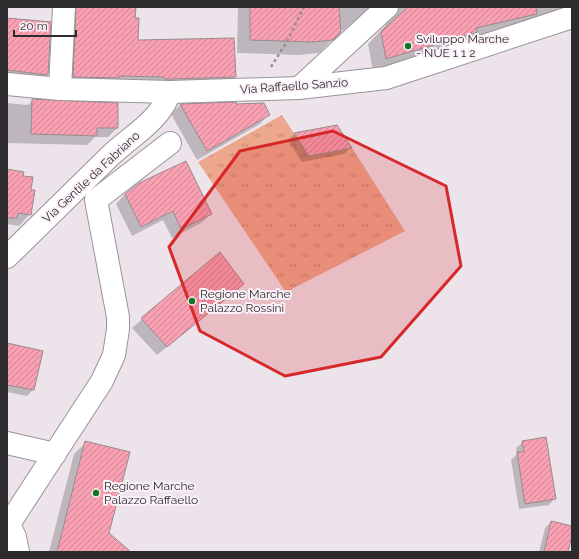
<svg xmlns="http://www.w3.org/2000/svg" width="579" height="559" font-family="Raleway,sans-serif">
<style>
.grass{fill:url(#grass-tufts)}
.shadow{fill:#0003}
.building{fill:url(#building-hatch);stroke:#968c8d}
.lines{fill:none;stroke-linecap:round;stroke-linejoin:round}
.minor-casing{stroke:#9a9399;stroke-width:24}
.path{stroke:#969095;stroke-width:2.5;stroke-dasharray:3 3;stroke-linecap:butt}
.minor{stroke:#fff;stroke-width:22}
.marked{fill:#d62828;fill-opacity:0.2;stroke:#d62828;stroke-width:3;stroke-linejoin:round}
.poi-dot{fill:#117527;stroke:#faf2f8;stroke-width:1.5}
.labels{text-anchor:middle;stroke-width:4;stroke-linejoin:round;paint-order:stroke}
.poi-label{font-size:12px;fill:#2e2b2e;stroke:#faf2f8;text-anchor:start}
.street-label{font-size:12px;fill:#2e2b2e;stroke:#faf2f8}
</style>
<defs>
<pattern id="grass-tufts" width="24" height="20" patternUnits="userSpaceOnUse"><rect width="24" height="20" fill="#eda78d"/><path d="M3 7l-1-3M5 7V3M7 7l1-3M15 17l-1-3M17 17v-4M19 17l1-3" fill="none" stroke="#c08874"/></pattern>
<pattern id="building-hatch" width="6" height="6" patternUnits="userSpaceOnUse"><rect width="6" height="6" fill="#f9a0b3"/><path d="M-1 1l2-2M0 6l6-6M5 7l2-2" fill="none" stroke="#ca8392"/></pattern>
</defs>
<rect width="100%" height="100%" fill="#ede4eb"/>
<polygon class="grass" points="282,115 309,156 352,148 405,231 286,292 198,162"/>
<g class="shadow">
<polygon points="72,7 135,7 137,41 233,39 234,77 221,90 60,90"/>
<polygon points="238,7 572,7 569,13 469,39 462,45 373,72 368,44 386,25 386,18 378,8 370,8 344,30 340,30 340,32 319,53 299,55 237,53"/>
<polygon points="7,19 50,23 47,75 38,84 7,79"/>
<polygon points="33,100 117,128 108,137 95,137 87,145 7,143 7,103 28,105"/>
<polygon points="263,104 269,114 260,124 197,160 171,114 180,105"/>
<polygon points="336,127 350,148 344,154 302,162 288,140 295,134"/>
<polygon points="7,170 22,176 30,191 30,214 19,226 7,224"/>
<polygon points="125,194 211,214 201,223 172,238 163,220 132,236 116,204"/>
<polygon points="219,253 243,284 157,355 132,328"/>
<polygon points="7,344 41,352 33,390 27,396 7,392"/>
<polygon points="86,442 108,533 129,552 49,552 74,454"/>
<polygon points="523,442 555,498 549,505 519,509 511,460 517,454 516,448"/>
<polygon points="551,522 572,527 567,552 539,552 545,528"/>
</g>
<g class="building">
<polygon points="76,7 136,7 135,18 139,18 138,40 234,38 236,77 170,79 165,79 164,77 119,76 119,78 73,77"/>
<polygon points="250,7 339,7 341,32 333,40 312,42 250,40"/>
<polygon points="408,7 536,7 537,14 476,28 477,32 386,59 381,32"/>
<polygon points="7,18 51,22 48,75 7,70"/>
<polygon points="32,99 118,103 118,128 97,128 97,136 31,134"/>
<polygon points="236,102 236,104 264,103 270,115 207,151 180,104"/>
<polygon points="337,125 352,148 309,156 294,133"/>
<polygon points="186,161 212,214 181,229 173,211 141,227 125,194 139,183"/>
<polygon points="7,169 24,172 23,176 33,177 31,190 35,190 31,215 18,213 17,218 7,218"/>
<polygon points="220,252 244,284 167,347 141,318"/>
<polygon points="7,343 43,351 34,390 7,385"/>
<polygon points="546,437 556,499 525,504 517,452 524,452 522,441"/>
<polygon points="85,441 130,452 109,533 131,552 57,552"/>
<polygon points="551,521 572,526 572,537 568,552 544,552"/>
</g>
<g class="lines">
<g class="minor-casing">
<g id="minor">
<polyline points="7,84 60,89 170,92 299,88 386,78 572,17"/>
<polyline points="299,88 387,7"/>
<polyline points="60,89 64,7"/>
<path d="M7 257C41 224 75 190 110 156 131 136 160 121 170 92"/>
<polyline points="7,443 55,454"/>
<polyline points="7,520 15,537 18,552"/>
<polyline points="9,524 102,381 114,355 118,329 118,317 96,200 170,143"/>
</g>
</g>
<polyline class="path" points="271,67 286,43 304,7"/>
<use href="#minor" class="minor"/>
</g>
<path class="marked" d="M333 131 446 186 461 266 381 357 285 376 200 331 169 247 240 151Z"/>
<g class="poi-dot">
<circle cx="408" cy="46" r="4"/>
<circle cx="192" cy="301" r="4"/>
<circle cx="96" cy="493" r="4"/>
</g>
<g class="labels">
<g class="poi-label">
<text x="416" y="43">Sviluppo Marche<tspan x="416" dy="14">- NUE 1 1 2</tspan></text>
<text x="200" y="298">Regione Marche<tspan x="200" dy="14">Palazzo Rossini</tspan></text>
<text x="104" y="490">Regione Marche<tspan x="104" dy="14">Palazzo Raffaello</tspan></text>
</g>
<g class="street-label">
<text transform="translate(294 86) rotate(-4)" y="4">Via Raffaello Sanzio</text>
<text transform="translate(91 177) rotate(-43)" y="4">Via Gentile da Fabriano</text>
</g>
</g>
<rect width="579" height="559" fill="none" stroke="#2e2b2e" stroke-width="16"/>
<path d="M14 30v6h62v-6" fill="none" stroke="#2e2b2e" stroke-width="2"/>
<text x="20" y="30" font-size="12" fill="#2e2b2e" stroke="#faf2f8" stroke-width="3" paint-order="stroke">20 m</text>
</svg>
